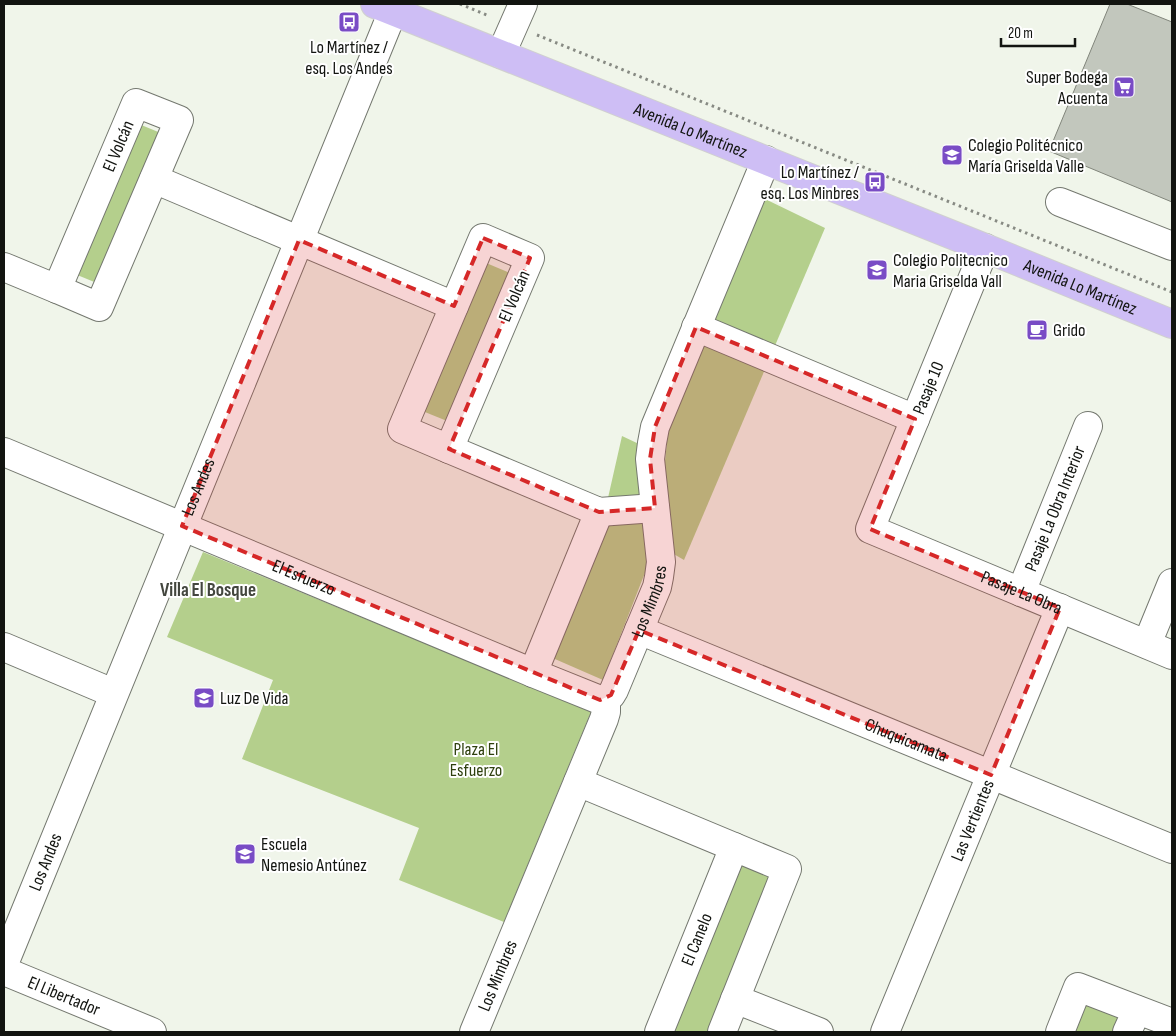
<svg xmlns="http://www.w3.org/2000/svg" width="1176" height="1036" font-family="'Sofia Sans Condensed',sans-serif">
<style>
.green{fill:#b4cf8c}
.building{fill:#c2c7bd;stroke:#81857b}
.lines{fill:none;stroke-linecap:round;stroke-linejoin:round}
.minor-casing{stroke:#74786f;stroke-width:30}
.major-casing{stroke:#d0d0cf;stroke-width:30}
.path{stroke:#878a83;stroke-width:3;stroke-dasharray:2.5 4;stroke-linecap:butt}
.minor{stroke:#fff;stroke-width:28}
.major{stroke:#cebef5;stroke-width:28}
.marked{fill:#d62828;fill-opacity:0.2;stroke:#d62828;stroke-width:4;stroke-dasharray:10 6;stroke-linejoin:round}
.labels{text-anchor:middle;stroke-width:4;stroke-linejoin:round;paint-order:stroke}
.poi-label{font-size:18px;fill:#121410;stroke:#fff;text-anchor:start}
.street-label{font-size:18px;fill:#121410;stroke:#fff}
.park-label{font-size:18px;fill:#2f400e;stroke:#fff}
.neighbourhood-label{font-size:19px;font-weight:bold;fill:#43463e;stroke:#fff}
</style>
<rect width="100%" height="100%" fill="#f0f5ea"/>
<g class="green">
<polygon points="134,122 168,136 104,286 70,272"/>
<polygon points="763,198 825,228 684,560 672,553 660,507 668,433"/>
<polygon points="479,260 515,275 452,423 415,408"/>
<polygon points="622,436 639,444 648,565 603,680 548,656 603,520"/>
<polygon points="203,552 591,712 504,922 399,880 419,828 242,759 273,680 167,637"/>
<polygon points="734,847 787,869 722,1032 659,1032"/>
<polygon points="1078,987 1137,1010 1127,1032 1060,1032"/>
</g>
<polygon class="building" points="1110,4 1127,4 1172,22 1172,202 1049,151"/>
<g class="lines">
<g class="minor-casing">
<g id="minor">
<polyline points="501,54 523,4"/>
<polygon points="136,103 179,120 99,307 57,289"/>
<polyline points="154,179 454,306"/>
<polyline points="1060,202 1172,246"/>
<polygon points="483,238 530,258 449,449 402,429"/>
<path id="s1" d="M985 248 870 529 1172 655"/>
<polyline points="4,267 57,289"/>
<polyline points="696,327 915,419"/>
<polyline points="449,449 599,512 655,508"/>
<path id="s2" d="M4 452 533 673 600 700 606 699"/>
<path id="s3" d="M1021 592 1088 426"/>
<path id="s4" d="M639 630 1172 849"/>
<polyline points="1147,644 1172,583"/>
<polyline points="4,647 113,693"/>
<polyline points="533,673 599,512"/>
<path id="s5" d="M606 699 611 695 614 690 657 587 659 577 661 562 650 459 652 443 655 427 766 160"/>
<polyline points="578,782 787,869 722,1032"/>
<path id="s6" d="M4 964C132 646 263 329 393 11"/>
<path id="s7" d="M4 971 152 1032"/>
<polyline points="735,999 819,1032"/>
<path id="s8" d="M474 1032 604 719 606 712V699"/>
<path id="s9" d="M659 1032 734 847"/>
<path id="s10" d="M885 1032 1060 608"/>
<polyline points="1060,1032 1078,987 1172,1023"/>
<polyline points="1127,1032 1137,1010"/>
</g>
</g>
<g class="major-casing">
<g id="major">
<path id="s11" d="M375 4 985 248 1172 324"/>
</g>
</g>
<g class="path">
<polyline points="460,4 489,16"/>
<polyline points="537,35 1172,292"/>
</g>
<use href="#minor" class="minor"/>
<use href="#major" class="major"/>
</g>
<path class="marked" d="M483 238 530 258 449 449 599 512 655 508 650 459 655 427 696 327 915 419 870 529 1060 608 991 775 639 630 611 695 600 700 182 526 299 240 454 306Z"/>
<defs>
<g id="bus-square" transform="scale(1.125)"><rect x="-9" y="-9" width="18" height="18" rx="4" fill="#794cc5" stroke="#fff"/><path d="M-5-6H5V4H4V6H2V4H-2V6H-4V4H-5ZM-3.5-4V0h7V-4ZM-3.5 1.2v1.5H-2V1.2ZM2 1.2v1.5H3.5V1.2Z" fill="#fff"/></g>
<g id="supermarket-square" transform="scale(1.125)"><rect x="-9" y="-9" width="18" height="18" rx="4" fill="#794cc5" stroke="#fff"/><path d="M-6-5.5h2.5l.6 2H6L4.5 2H-2.5L-4.4-4H-6ZM-1.5 3.2a1.3 1.3 0 1 0 .1 0ZM3 3.2a1.3 1.3 0 1 0 .1 0Z" fill="#fff"/></g>
<g id="school-square" transform="scale(1.125)"><rect x="-9" y="-9" width="18" height="18" rx="4" fill="#794cc5" stroke="#fff"/><path d="M0-5L7-2L0 1L-7-2ZM-4 1L0 2.5L4 1V4Q0 6-4 4Z" fill="#fff"/></g>
<g id="cafe-square" transform="scale(1.125)"><rect x="-9" y="-9" width="18" height="18" rx="4" fill="#794cc5" stroke="#fff"/><path d="M-5.5-4.5H6V0H3Q3 3.5 0 3.5H-2.5Q-5.5 3.5-5.5 0ZM3-3.2v2h1.7v-2ZM-6 4.5H4V6H-6Z" fill="#fff"/></g>
</defs>
<g fill-rule="evenodd">
<use href="#bus-square" x="349" y="22"/>
<use href="#supermarket-square" x="1124" y="87"/>
<use href="#school-square" x="952" y="155"/>
<use href="#bus-square" x="875" y="182"/>
<use href="#school-square" x="877" y="270"/>
<use href="#cafe-square" x="1037" y="330"/>
<use href="#school-square" x="204" y="698"/>
<use href="#school-square" x="245" y="854"/>
</g>
<g class="labels">
<g class="poi-label">
<text x="349" y="53" text-anchor="middle">Lo Martínez /<tspan x="349" dy="21">esq. Los Andes</tspan></text>
<text x="1108" y="83" text-anchor="end">Super Bodega<tspan x="1108" dy="21">Acuenta</tspan></text>
<text x="968" y="151">Colegio Politécnico<tspan x="968" dy="21">María Griselda Valle</tspan></text>
<text x="859" y="178" text-anchor="end">Lo Martínez /<tspan x="859" dy="21">esq. Los Minbres</tspan></text>
<text x="893" y="266">Colegio Politecnico<tspan x="893" dy="21">Maria Griselda Vall</tspan></text>
<text x="1053" y="336">Grido</text>
<text x="220" y="704">Luz De Vida</text>
<text x="261" y="850">Escuela<tspan x="261" dy="21">Nemesio Antúnez</tspan></text>
</g>
<g class="street-label">
<text dy="6" stroke="none"><textPath href="#s11" startOffset="340">Avenida Lo Martínez</textPath></text>
<text transform="translate(118 146) rotate(-67)" y="6">El Volcán</text>
<text dy="6" stroke="none"><textPath href="#s11" startOffset="760">Avenida Lo Martínez</textPath></text>
<text transform="translate(514 296) rotate(-67)" y="6">El Volcán</text>
<text transform="translate(928 388) rotate(-68)" y="6">Pasaje 10</text>
<text dy="6" stroke="none"><textPath href="#s6" startOffset="515">Los Andes</textPath></text>
<text dy="6" stroke="none"><textPath href="#s3" startOffset="90">Pasaje La Obra Interior</textPath></text>
<text dy="6" stroke="none"><textPath href="#s2" startOffset="325">El Esfuerzo</textPath></text>
<text dy="6" stroke="none"><textPath href="#s1" startOffset="468">Pasaje La Obra</textPath></text>
<text dy="6" stroke="none"><textPath href="#s5" startOffset="108">Los Mimbres</textPath></text>
<text dy="6" stroke="none"><textPath href="#s4" startOffset="289">Chuquicamata</textPath></text>
<text dy="6" stroke="none"><textPath href="#s10" startOffset="229">Las Vertientes</textPath></text>
<text dy="6" stroke="none"><textPath href="#s6" startOffset="110">Los Andes</textPath></text>
<text dy="6" stroke="none"><textPath href="#s9" startOffset="100">El Canelo</textPath></text>
<text dy="6" stroke="none"><textPath href="#s8" startOffset="61">Los Mimbres</textPath></text>
<text dy="6" stroke="none"><textPath href="#s7" startOffset="65">El Libertador</textPath></text>
</g>
<g class="park-label">
<text x="476" y="755">Plaza El<tspan x="476" dy="21">Esfuerzo</tspan></text>
</g>
<g class="neighbourhood-label">
<text x="208" y="596">Villa El Bosque</text>
</g>
</g>
<rect width="1176" height="1036" fill="none" stroke="#121410" stroke-width="10"/>
<path d="M1001 38v8h74v-8" fill="none" stroke="#121410" stroke-width="2.5"/>
<text x="1008" y="38" font-size="15" fill="#121410" stroke="#ffffff" stroke-width="4" paint-order="stroke">20 m</text>
</svg>
